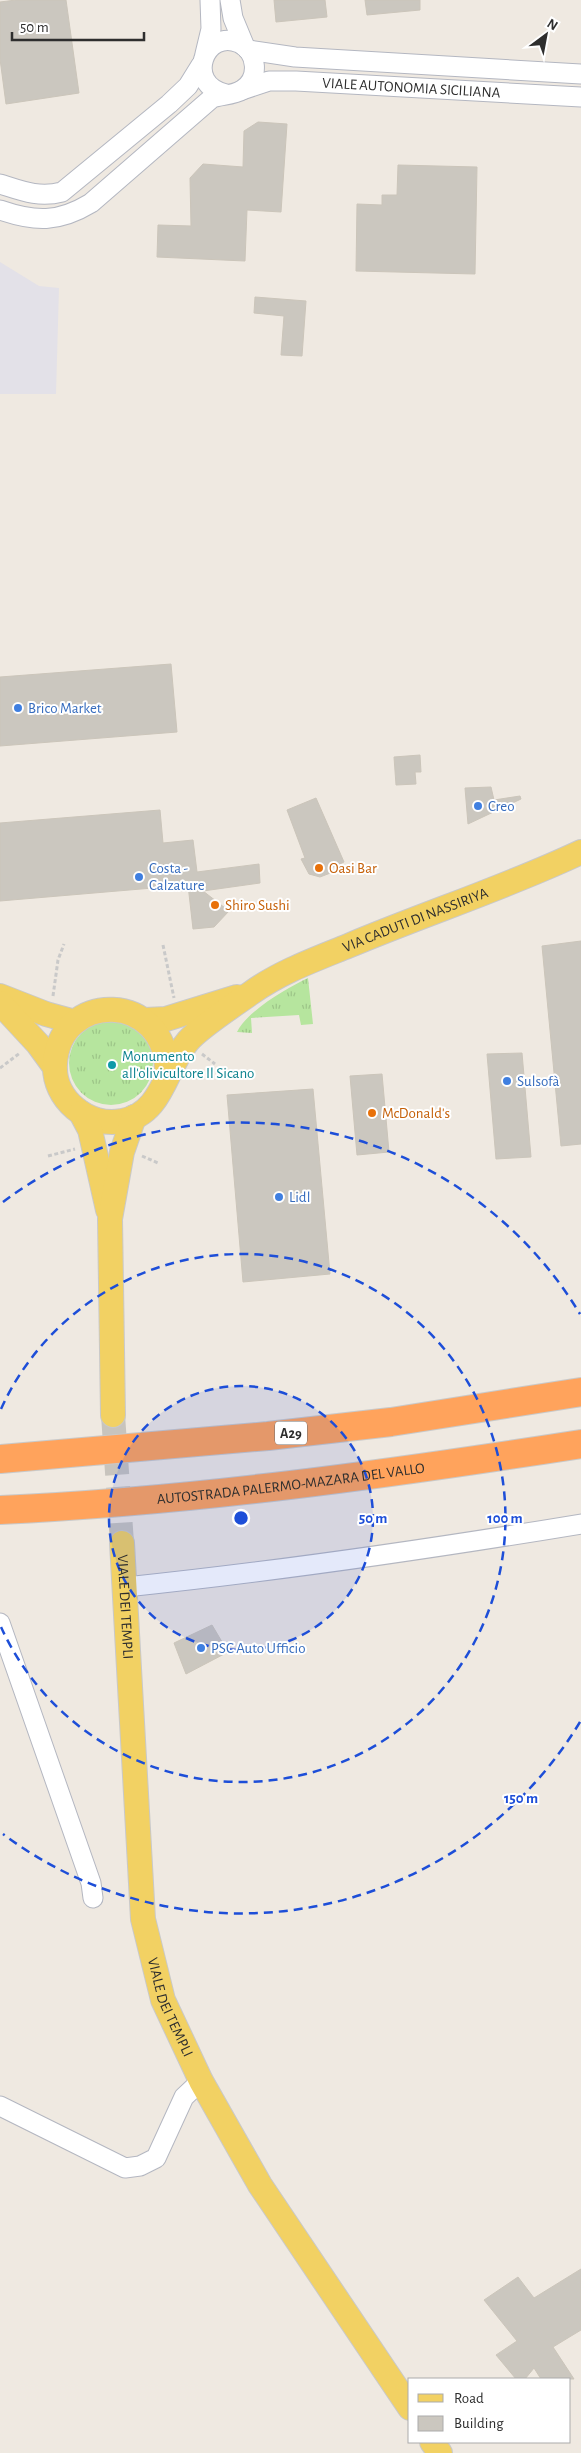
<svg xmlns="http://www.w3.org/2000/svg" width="581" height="2453" font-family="'Alegreya Sans',sans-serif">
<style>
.industrial{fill:#e3e1e8}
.grass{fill:url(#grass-tufts)}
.building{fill:#cbc7bf;stroke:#cbc5ba}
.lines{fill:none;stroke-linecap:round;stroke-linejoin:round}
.major-tunnel{stroke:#c8c4bd;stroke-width:24;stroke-dasharray:24 12;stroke-linecap:butt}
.minor-casing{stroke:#b4b7c1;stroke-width:21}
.major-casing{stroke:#c9c9c9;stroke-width:26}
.highway-casing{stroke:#c9c9c9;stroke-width:30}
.path{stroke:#c9c9c9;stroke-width:3;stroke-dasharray:4 2.5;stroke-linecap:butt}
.minor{stroke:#fff;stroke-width:19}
.major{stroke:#f2d163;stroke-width:24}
.highway{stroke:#ffa35c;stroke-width:28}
.ring{fill:none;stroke:#1d4ed8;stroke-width:2.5;stroke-dasharray:9 6}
.shop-dot{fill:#3f7fe0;stroke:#fff;stroke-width:2}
.food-dot{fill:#e8710a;stroke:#fff;stroke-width:2}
.culture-dot{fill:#0f9aa8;stroke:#fff;stroke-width:2}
.labels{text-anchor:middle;stroke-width:4;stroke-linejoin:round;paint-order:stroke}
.shield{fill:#fff;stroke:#6d6d6d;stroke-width:1}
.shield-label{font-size:14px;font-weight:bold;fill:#2e2e2e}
.street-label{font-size:15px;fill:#2e2e2e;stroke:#fff}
.shop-label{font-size:15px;fill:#366cbe;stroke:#fff;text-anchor:start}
.food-label{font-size:15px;fill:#c56008;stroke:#fff;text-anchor:start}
.culture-label{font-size:15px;fill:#0d838f;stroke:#fff;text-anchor:start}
.centre{fill:#1d4ed8;stroke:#fff;stroke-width:2.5}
.ring-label{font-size:15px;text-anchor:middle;font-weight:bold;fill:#1d4ed8;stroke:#fff;stroke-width:4;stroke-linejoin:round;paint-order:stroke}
</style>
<defs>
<pattern id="grass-tufts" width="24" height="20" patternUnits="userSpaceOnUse" patternTransform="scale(1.25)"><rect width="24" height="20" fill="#b6e59e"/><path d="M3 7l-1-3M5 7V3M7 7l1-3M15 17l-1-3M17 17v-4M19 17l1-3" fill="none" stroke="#9dc588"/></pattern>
</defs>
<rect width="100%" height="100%" fill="#efe9e1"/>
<polygon class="industrial" points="0,262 39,286 59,288 56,394 0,394"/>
<g class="grass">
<path d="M308 978 313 1024 301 1025 299 1015 251 1018 252 1033 237 1032C247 1011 287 988 308 978Z"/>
<circle cx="111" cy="1063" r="42"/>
</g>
<g class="building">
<polygon points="16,0 66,0 79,93 6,104 0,59 0,2"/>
<polygon points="274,0 325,0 327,17 276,22"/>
<polygon points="365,0 420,0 420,10 367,15"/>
<polygon points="258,122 287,124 281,212 247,210 245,261 157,257 158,225 191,226 190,178 203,164 243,167 244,131"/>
<polygon points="398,165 477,167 475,274 356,271 357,204 382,205 382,195 397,195"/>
<polygon points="255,297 306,301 302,356 281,355 284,316 254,313"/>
<polygon points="171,664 177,732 0,746 0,677"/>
<polygon points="420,755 421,772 415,772 416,784 396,785 394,757"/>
<polygon points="491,787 494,800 520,796 521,799 468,824 465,788"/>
<polygon points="316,798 344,862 331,868 333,872 320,877 309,874 301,859 305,858 287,810"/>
<polygon points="160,810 163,843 193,840 197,872 259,864 260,883 203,891 229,911 214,927 193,929 188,885 0,901 0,823"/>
<polygon points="581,941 581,1144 561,1146 542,946"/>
<polygon points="522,1053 531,1157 496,1159 487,1054"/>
<polygon points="382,1074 389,1152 357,1155 350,1076"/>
<polygon points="313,1089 330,1274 243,1282 227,1095"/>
<polygon points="212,1625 228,1652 186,1674 174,1643"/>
<polygon points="581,2269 581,2330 553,2347 574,2379 541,2379 534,2368 525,2379 516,2379 496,2355 517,2341 484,2300 518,2277 534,2298"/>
</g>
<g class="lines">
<polyline class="major-tunnel" points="113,1415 122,1543"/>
<g class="minor-casing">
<g id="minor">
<polyline points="230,0 233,18 245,47"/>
<polyline points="248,50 295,57 581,74"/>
<polyline points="205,54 211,29 210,0"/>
<path id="s1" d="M242 90 269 81H296L581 97"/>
<path d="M0 184C22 191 39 198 62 192L169 104 188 86 201 65"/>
<path d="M0 210C35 222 58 223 91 203L212 98C222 95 234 95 242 90 260 79 258 52 239 43 205 28 183 84 226 94"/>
<path d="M126 1587C279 1571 430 1549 581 1524"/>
<polyline points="0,1623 91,1883 93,1898"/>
<polyline points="0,2106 125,2168 140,2166 156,2158 184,2097 201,2081"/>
</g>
</g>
<g class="major-casing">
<g id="major">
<polyline points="0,996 46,1014 75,1022"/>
<polyline points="0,1003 38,1044 54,1066"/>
<polyline points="145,1020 166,1019 237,997"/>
<path id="s2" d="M167 1074C168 990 59 990 55 1064 53 1099 88 1128 122 1121 163 1114 165 1068 188 1041 200 1027 234 1005 251 993 280 972 316 959 348 946 426 913 505 888 581 852"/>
<polyline points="81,1113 90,1130 108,1210"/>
<polyline points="113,1415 110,1219 122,1152 134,1117"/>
<path id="s3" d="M122 1543 143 1919 163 2000 201 2081 260 2185 410 2408"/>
<polyline points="432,2442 440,2453"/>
</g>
</g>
<g class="highway-casing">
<g id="highway">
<polyline points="0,1459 268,1436 391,1422 581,1392"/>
<path id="s4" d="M0 1510C195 1501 388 1474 581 1444"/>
</g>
</g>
<g class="path">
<polyline points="163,945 174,998"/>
<polyline points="53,996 58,960 64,944"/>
<polyline points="202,1054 215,1064"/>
<polyline points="0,1068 20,1053"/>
<polyline points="48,1156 75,1149"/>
<polyline points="142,1156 158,1163"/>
</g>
<use href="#minor" class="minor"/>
<use href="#major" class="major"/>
<use href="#highway" class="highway"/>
</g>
<circle cx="241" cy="1518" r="132" fill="#1d4ed8" fill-opacity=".12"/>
<g class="ring">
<circle cx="241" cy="1518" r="132"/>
<path d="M1 1409A264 264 0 1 1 1 1627"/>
<path d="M580 1722A396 396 0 0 1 3 1834M3 1202A396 396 0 0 1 580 1314"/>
</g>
<g class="shop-dot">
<circle cx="18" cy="708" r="5"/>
<circle cx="478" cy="806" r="5"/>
<circle cx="139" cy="877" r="5"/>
<circle cx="507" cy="1081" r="5"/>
<circle cx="279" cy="1197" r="5"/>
<circle cx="201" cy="1648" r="5"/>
</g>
<g class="food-dot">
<circle cx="319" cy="868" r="5"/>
<circle cx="215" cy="905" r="5"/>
<circle cx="372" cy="1113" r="5"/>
</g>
<circle class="culture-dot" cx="112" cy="1065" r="5"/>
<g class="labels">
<rect class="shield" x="275" y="1421.5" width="32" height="23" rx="4"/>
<g class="shield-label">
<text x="291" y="1438">A29</text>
</g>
<g class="street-label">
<text dy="5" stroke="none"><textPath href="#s1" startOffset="171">VIALE AUTONOMIA SICILIANA</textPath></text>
<text dy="5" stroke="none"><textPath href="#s2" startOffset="650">VIA CADUTI DI NASSIRIYA</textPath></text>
<text dy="5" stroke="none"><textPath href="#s4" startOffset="292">AUTOSTRADA PALERMO-MAZARA DEL VALLO</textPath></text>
<text dy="5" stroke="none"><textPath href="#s3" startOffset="64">VIALE DEI TEMPLI</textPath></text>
<text dy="5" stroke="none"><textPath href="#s3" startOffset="469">VIALE DEI TEMPLI</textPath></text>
</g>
<g class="shop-label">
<text x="28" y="713">Brico Market</text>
<text x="488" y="811">Creo</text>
<text x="149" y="873">Costa -<tspan x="149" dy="17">Calzature</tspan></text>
<text x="517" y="1086">Sulsofà</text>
<text x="289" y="1202">Lidl</text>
<text x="211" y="1653">PSC Auto Ufficio</text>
</g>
<g class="food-label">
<text x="329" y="873">Oasi Bar</text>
<text x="225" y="910">Shiro Sushi</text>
<text x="382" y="1118">McDonald's</text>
</g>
<g class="culture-label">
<text x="122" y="1061">Monumento<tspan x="122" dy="17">all'olivicultore Il Sicano</tspan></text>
</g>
</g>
<circle cx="241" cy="1518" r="8" class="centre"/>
<g class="ring-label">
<text x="373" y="1523">50 m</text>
<text x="505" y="1523">100 m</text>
<text x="521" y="1803">150 m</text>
</g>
<rect x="408" y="2378" width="162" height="65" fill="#ffffff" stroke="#ababab"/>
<rect x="418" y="2394" width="25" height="8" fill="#f2d163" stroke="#ababab"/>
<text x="454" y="2403" font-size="15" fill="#2e2e2e">Road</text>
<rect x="418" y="2416" width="25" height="15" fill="#cbc7bf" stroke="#ababab"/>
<text x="454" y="2428" font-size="15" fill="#2e2e2e">Building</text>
<g transform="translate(546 35) rotate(32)" stroke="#ffffff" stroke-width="4" paint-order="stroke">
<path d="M0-4L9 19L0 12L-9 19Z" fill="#2e2e2e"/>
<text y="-8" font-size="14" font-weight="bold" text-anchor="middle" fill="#2e2e2e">N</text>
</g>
<path d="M12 32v8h132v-8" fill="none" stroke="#2e2e2e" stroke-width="2.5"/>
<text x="20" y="32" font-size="15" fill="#2e2e2e" stroke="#ffffff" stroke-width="4" paint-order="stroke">50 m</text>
</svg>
